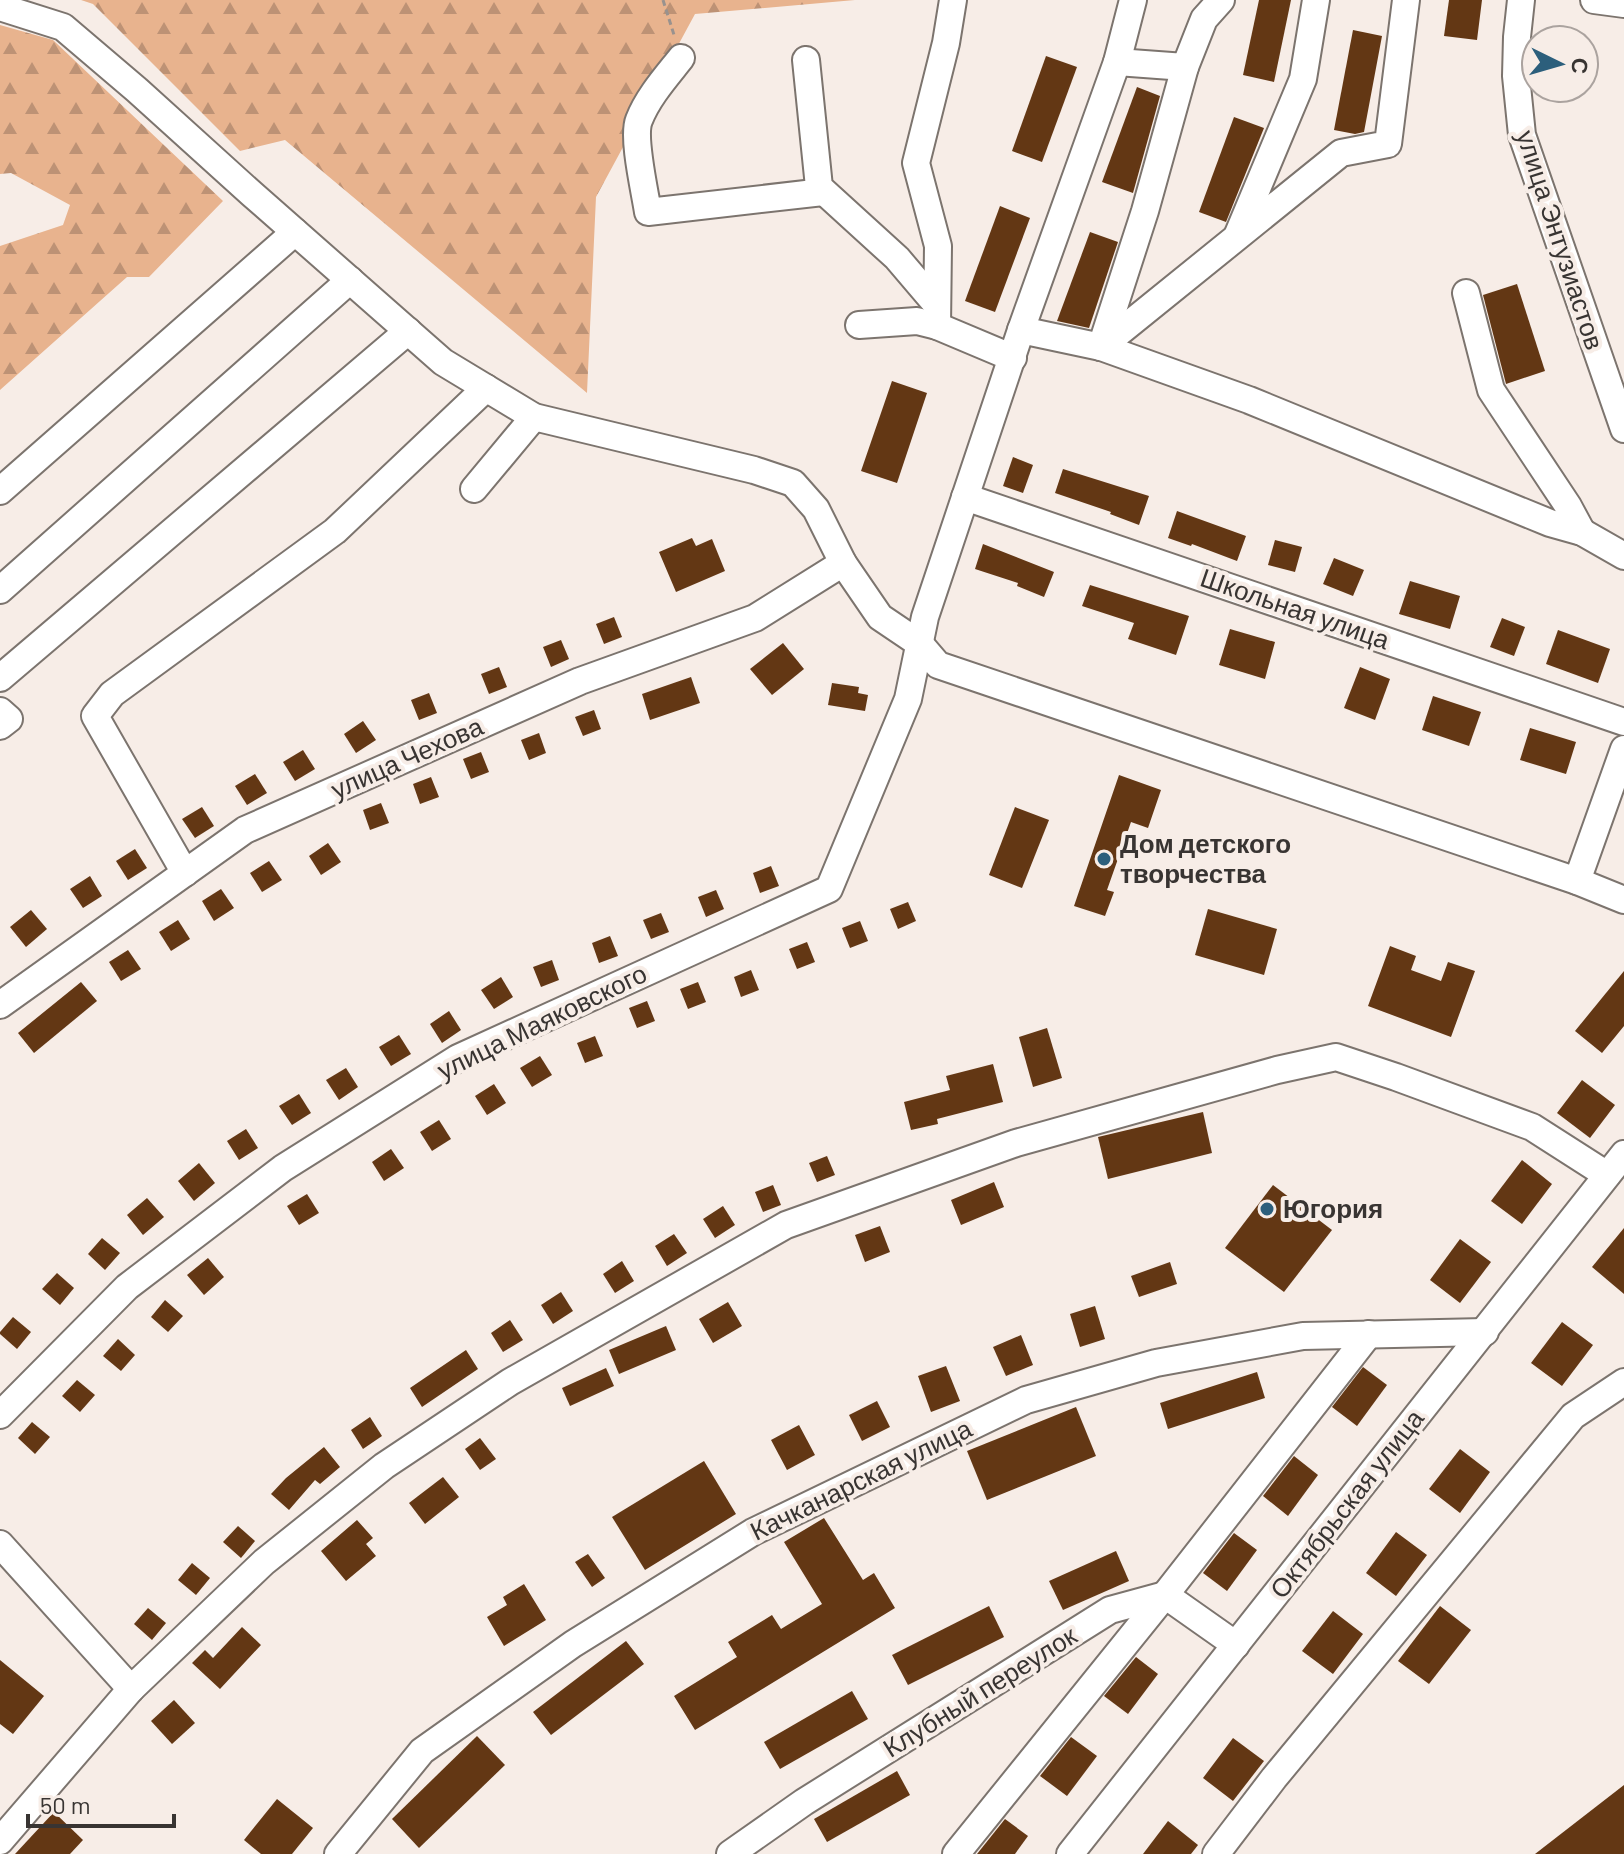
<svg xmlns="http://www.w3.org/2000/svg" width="1624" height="1854" font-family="Barlow,sans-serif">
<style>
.forest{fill:url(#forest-firs)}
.building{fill:#633714}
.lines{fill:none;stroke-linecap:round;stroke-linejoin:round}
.minor-casing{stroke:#7c746e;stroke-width:30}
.path{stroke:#99928e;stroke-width:3;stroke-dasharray:6 4;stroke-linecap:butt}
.minor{stroke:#fff;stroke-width:26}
.poi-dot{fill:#2c5f7c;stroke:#f7ede7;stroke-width:3}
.labels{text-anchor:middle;stroke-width:8;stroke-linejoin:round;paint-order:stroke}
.street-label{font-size:26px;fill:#383432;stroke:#f7ede7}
.poi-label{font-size:26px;font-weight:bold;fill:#383432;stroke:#f7ede7;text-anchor:start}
</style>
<defs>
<pattern id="forest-firs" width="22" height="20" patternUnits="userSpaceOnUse" patternTransform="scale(2)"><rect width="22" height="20" fill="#e8b38e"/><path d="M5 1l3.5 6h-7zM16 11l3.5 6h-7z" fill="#bd9275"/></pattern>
</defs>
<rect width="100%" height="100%" fill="#f7ede7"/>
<g class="forest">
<polygon points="81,0 855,0 695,14 596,197 587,393 285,140 240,151 93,4"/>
<polygon points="0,25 53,40 223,201 149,277 127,277 0,390 0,246 63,225 70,205 11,173 0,174"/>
</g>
<g class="building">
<polygon points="1259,0 1291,0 1274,82 1243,75"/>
<polygon points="1449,0 1482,0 1477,40 1444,36"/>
<polygon points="1353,30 1382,36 1364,132 1355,134 1334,130"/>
<polygon points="1046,56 1077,67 1042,162 1012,151"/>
<polygon points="1137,87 1160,96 1133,193 1102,182"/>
<polygon points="1234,117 1264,128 1226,222 1199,212"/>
<polygon points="1000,206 1030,218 995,312 965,301"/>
<polygon points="1090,232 1118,242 1089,328 1057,321"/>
<polygon points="1517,284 1545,371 1506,384 1483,295"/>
<polygon points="892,381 927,393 897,483 861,471"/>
<polygon points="1013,457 1033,465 1023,493 1003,486"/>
<polygon points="1063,469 1149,496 1139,525 1110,514 1111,512 1055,493"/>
<polygon points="1177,511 1246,536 1237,561 1192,544 1191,546 1168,538"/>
<polygon points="692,538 696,546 712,539 725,571 676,592 659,552"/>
<polygon points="1275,540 1302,547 1295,572 1268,565"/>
<polygon points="983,544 1054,572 1044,597 1017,586 1018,583 975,569"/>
<polygon points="1334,558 1364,570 1353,596 1323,584"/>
<polygon points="1410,581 1460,596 1450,629 1399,614"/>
<polygon points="1090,585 1189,616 1176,655 1128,639 1134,623 1082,606"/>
<polygon points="614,617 622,637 604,644 596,624"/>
<polygon points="1502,618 1525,627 1514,656 1490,647"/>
<polygon points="1230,629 1275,642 1265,679 1219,665"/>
<polygon points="1558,630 1610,649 1598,683 1546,664"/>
<polygon points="561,640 569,659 551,667 543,647"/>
<polygon points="783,643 804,669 772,695 750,669"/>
<polygon points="499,667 507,687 489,694 481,674"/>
<polygon points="1360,667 1390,679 1375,720 1344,708"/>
<polygon points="691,677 700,703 650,720 642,694"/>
<polygon points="832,683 859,687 858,693 868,695 865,711 828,705"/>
<polygon points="429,693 437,713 419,720 411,700"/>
<polygon points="1433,696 1481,712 1469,746 1422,730"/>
<polygon points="594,710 601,729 583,736 575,717"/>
<polygon points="363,721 376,740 356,753 344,734"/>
<polygon points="1530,728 1576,742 1566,774 1520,760"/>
<polygon points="539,733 546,753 529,760 521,740"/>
<polygon points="303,750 315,769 295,781 283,762"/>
<polygon points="481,752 489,772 471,779 463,759"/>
<polygon points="255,774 267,793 247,805 235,786"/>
<polygon points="1119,775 1161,790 1148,828 1131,822 1107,890 1114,892 1105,916 1074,906"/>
<polygon points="431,777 439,797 420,804 413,784"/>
<polygon points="381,803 389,823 370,830 363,810"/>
<polygon points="202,807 214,826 195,838 182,819"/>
<polygon points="1015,807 1049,820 1022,888 989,875"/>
<polygon points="328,843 341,862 321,875 309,856"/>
<polygon points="135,849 147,868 128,880 116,861"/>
<polygon points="269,861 282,880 262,892 250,873"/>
<polygon points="771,866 779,886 760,893 753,873"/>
<polygon points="90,876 102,896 83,908 70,889"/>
<polygon points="221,889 234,908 214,921 202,901"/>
<polygon points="716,890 724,909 706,917 698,897"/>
<polygon points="908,902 916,921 898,929 890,909"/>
<polygon points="1208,909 1277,929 1264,975 1195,955"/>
<polygon points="31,910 47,929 26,947 10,927"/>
<polygon points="661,913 669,932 651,939 643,920"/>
<polygon points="178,920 190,939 171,951 159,932"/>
<polygon points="860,921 868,941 850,948 842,928"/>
<polygon points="610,936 618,956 599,963 592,943"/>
<polygon points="807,942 815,962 797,969 789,949"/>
<polygon points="1390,946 1416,956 1411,970 1441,981 1448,962 1475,971 1451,1037 1368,1006"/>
<polygon points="128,950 141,969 121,981 109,962"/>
<polygon points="552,960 559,980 541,987 533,967"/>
<polygon points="751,970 759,990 741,997 734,977"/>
<polygon points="1624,971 1624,1026 1602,1053 1575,1031"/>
<polygon points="501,977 513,997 494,1009 481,990"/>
<polygon points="81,982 97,1001 34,1053 18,1033"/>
<polygon points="698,982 706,1002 688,1009 680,989"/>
<polygon points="647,1001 655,1021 637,1028 629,1008"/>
<polygon points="449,1011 461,1030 442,1043 430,1024"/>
<polygon points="1047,1028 1062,1078 1033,1087 1019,1037"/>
<polygon points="399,1035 411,1054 391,1066 379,1047"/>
<polygon points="595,1036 603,1056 585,1063 577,1043"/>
<polygon points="540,1056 552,1075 532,1087 520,1068"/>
<polygon points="993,1064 1003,1102 937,1119 938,1124 911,1130 904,1102 950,1090 946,1076"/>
<polygon points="346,1068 358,1087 339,1100 326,1080"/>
<polygon points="1582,1080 1615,1105 1590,1138 1557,1113"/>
<polygon points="494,1084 506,1103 487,1115 475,1096"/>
<polygon points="299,1094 311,1113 292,1125 279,1106"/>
<polygon points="1203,1112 1212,1153 1108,1179 1098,1137"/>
<polygon points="439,1120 451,1139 432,1151 420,1132"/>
<polygon points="246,1129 258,1148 239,1160 227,1141"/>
<polygon points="391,1149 404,1168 384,1181 372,1162"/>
<polygon points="827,1156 835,1175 817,1182 809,1163"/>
<polygon points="1522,1160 1552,1184 1522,1224 1491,1201"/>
<polygon points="199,1163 215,1183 194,1201 178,1181"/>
<polygon points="994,1182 1004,1207 961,1225 951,1200"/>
<polygon points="773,1185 781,1205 763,1212 755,1192"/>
<polygon points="1273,1185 1332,1230 1284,1292 1225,1248"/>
<polygon points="307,1194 319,1213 299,1225 287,1206"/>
<polygon points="147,1198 164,1217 143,1235 127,1215"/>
<polygon points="723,1206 735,1225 715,1238 703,1219"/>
<polygon points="880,1226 890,1252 865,1262 855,1235"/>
<polygon points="1624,1228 1624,1294 1592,1267"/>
<polygon points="674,1234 687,1253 667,1266 655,1246"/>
<polygon points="102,1238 120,1253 105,1270 88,1254"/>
<polygon points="1460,1239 1491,1262 1460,1303 1430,1280"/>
<polygon points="208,1258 224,1277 204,1295 187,1275"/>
<polygon points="622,1261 634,1281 615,1293 603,1274"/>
<polygon points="1170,1262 1177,1284 1139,1297 1131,1276"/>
<polygon points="57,1273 74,1288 60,1305 42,1289"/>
<polygon points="561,1292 573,1311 553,1324 541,1305"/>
<polygon points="165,1300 183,1316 168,1332 151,1317"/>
<polygon points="728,1302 742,1326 713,1343 699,1319"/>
<polygon points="1095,1306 1105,1339 1080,1347 1070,1314"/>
<polygon points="13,1317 31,1332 17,1349 0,1334 0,1332"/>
<polygon points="510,1320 523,1340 503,1352 491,1333"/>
<polygon points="1562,1322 1593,1345 1562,1386 1531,1363"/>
<polygon points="666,1326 676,1350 619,1374 609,1350"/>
<polygon points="1021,1335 1033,1365 1006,1376 993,1347"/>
<polygon points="118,1339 135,1355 121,1371 103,1356"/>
<polygon points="466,1350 478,1369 422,1407 410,1388"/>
<polygon points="946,1366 960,1401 931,1412 918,1376"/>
<polygon points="1363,1367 1387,1385 1357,1426 1332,1407"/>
<polygon points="606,1368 614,1386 570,1406 562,1388"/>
<polygon points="1257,1372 1265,1398 1168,1429 1160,1403"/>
<polygon points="77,1380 95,1395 80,1412 62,1396"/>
<polygon points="877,1401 890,1427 862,1441 849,1415"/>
<polygon points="1076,1407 1096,1456 987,1500 967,1451"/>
<polygon points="370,1417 382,1436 363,1449 351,1430"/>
<polygon points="32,1422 50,1437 35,1454 18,1438"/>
<polygon points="799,1425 815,1455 787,1470 771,1440"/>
<polygon points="480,1438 496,1459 480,1470 465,1449"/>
<polygon points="324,1447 340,1467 320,1484 315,1480 289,1510 271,1494 286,1478"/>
<polygon points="1460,1449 1490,1472 1460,1513 1429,1489"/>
<polygon points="1294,1456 1318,1475 1288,1516 1263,1496"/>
<polygon points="704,1461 736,1514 645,1570 612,1517"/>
<polygon points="443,1477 459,1497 425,1524 409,1503"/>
<polygon points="824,1518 863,1580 874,1573 895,1608 695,1730 674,1696 737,1657 728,1642 772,1615 781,1629 822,1604 784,1542"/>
<polygon points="357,1520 373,1538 366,1544 376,1556 346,1581 321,1551"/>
<polygon points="238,1526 255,1541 241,1558 223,1542"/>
<polygon points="1396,1532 1427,1555 1396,1596 1366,1573"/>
<polygon points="1234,1533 1257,1550 1227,1591 1203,1573"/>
<polygon points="1116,1551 1129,1581 1063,1610 1049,1581"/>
<polygon points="588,1554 605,1578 592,1587 575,1562"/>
<polygon points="192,1563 210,1578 196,1595 178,1580"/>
<polygon points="524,1584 546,1620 504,1646 487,1617 507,1605 503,1597"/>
<polygon points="989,1606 1004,1637 908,1685 892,1655"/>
<polygon points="1440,1606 1471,1630 1429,1684 1398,1661"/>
<polygon points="148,1608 166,1623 152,1640 134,1624"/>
<polygon points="1333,1611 1363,1634 1333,1674 1302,1651"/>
<polygon points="242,1627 261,1645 220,1689 192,1663 205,1650 213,1658"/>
<polygon points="626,1641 644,1664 551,1735 533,1712"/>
<polygon points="1136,1657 1158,1674 1128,1714 1104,1696"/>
<polygon points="0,1660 44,1696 13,1734 0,1724"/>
<polygon points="852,1691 868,1719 780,1769 764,1742"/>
<polygon points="174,1700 195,1723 172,1744 151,1721"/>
<polygon points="477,1736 505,1765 419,1848 392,1819"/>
<polygon points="1071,1737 1097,1756 1067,1796 1040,1776"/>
<polygon points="1233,1738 1264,1761 1233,1801 1203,1778"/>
<polygon points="897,1771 910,1795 827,1842 814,1819"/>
<polygon points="1624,1785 1624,1854 1535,1854"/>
<polygon points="277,1799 313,1828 292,1854 261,1854 244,1840"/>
<polygon points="54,1812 83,1840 70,1854 15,1854"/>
<polygon points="1005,1819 1028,1836 1015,1854 977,1854"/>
<polygon points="1168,1821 1198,1845 1191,1854 1143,1854"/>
</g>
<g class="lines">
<g class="minor-casing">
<g id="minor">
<polyline points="1521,0 1517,37 1516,76 1522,135 1624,429"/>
<polyline points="1594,0 1624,4"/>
<polyline points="0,7 63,27 137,90 252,194 443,362 534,417 754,470 793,483 816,509 843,563 880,617 920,644 938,665 1577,881"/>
<path d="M681 58C666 77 648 97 639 120 632 137 645 192 648 212L823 192"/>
<polyline points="806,60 819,187 897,258 937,305"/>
<polyline points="1117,62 1185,67"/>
<polyline points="1238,234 1303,79 1316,0"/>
<polyline points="1466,293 1491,390 1568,506 1582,532"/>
<polyline points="859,325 917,321 937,326 1013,358"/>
<polyline points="937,326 938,246 916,163 946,43 953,0"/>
<polyline points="1021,330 1101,347 1249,400 1550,523 1582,532 1624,556"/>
<polyline points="1101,347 1341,153 1388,144 1406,0"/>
<polyline points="1101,347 1145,211 1185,67 1204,19 1221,0"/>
<polyline points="474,489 534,417"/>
<polyline points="0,491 295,232"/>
<polyline points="965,497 1624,722"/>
<polyline points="0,590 350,280"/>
<polyline points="0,678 408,331"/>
<polyline points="0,711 9,719 0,726"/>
<polyline points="1624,749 1577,881 1624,900"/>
<polyline points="185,873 95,716 112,694 335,531 486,388"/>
<polyline points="0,1005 245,830 580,681 755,618 843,563"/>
<polyline points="0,1415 127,1287 283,1168 458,1058 829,889 908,699 925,617 1021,330 1117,62 1133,0"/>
<polyline points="0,1544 131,1689"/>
<polyline points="0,1841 131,1689 264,1562 384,1466 510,1382 786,1225 1016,1143 1277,1070 1336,1057 1396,1077 1532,1127 1607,1175"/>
<polyline points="338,1854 422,1751 573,1644 753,1532 1026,1400 1156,1363 1303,1336 1485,1332"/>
<polyline points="730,1854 804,1802 1110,1610 1165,1595 1236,1645"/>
<polyline points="956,1854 1165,1595 1369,1334"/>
<polyline points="1070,1854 1624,1154"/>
<polyline points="1216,1854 1274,1778 1573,1416 1624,1382"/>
</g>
</g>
<polyline class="path" points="663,0 675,38"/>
<use href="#minor" class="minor"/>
</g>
<g class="poi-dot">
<circle cx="1104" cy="859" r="8"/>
<circle cx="1267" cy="1209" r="8"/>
</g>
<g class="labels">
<g class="street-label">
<text transform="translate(1560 240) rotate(72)" y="9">улица Энтузиастов</text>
<text transform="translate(1295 609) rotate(19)" y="9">Школьная улица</text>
<text transform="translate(407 758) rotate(-24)" y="9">улица Чехова</text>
<text transform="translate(542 1022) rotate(-26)" y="9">улица Маяковского</text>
<text transform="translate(861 1480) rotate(-26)" y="9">Качканарская улица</text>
<text transform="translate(1347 1504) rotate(-52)" y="9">Октябрьская улица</text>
<text transform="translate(980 1692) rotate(-32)" y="9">Клубный переулок</text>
</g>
<g class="poi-label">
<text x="1120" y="853">Дом детского<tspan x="1120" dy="30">творчества</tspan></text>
<text x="1283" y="1218">Югория</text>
</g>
</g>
<g transform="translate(1560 64) rotate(95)"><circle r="38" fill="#f7ede7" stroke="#aba39f" stroke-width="2"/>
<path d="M0-6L14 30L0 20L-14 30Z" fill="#2c5f7c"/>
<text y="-12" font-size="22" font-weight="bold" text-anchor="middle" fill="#383432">С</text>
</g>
<path d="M28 1814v12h146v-12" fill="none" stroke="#383432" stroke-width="4"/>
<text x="40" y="1814" font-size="24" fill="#383432" stroke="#f7ede7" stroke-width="6" paint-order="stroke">50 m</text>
</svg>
